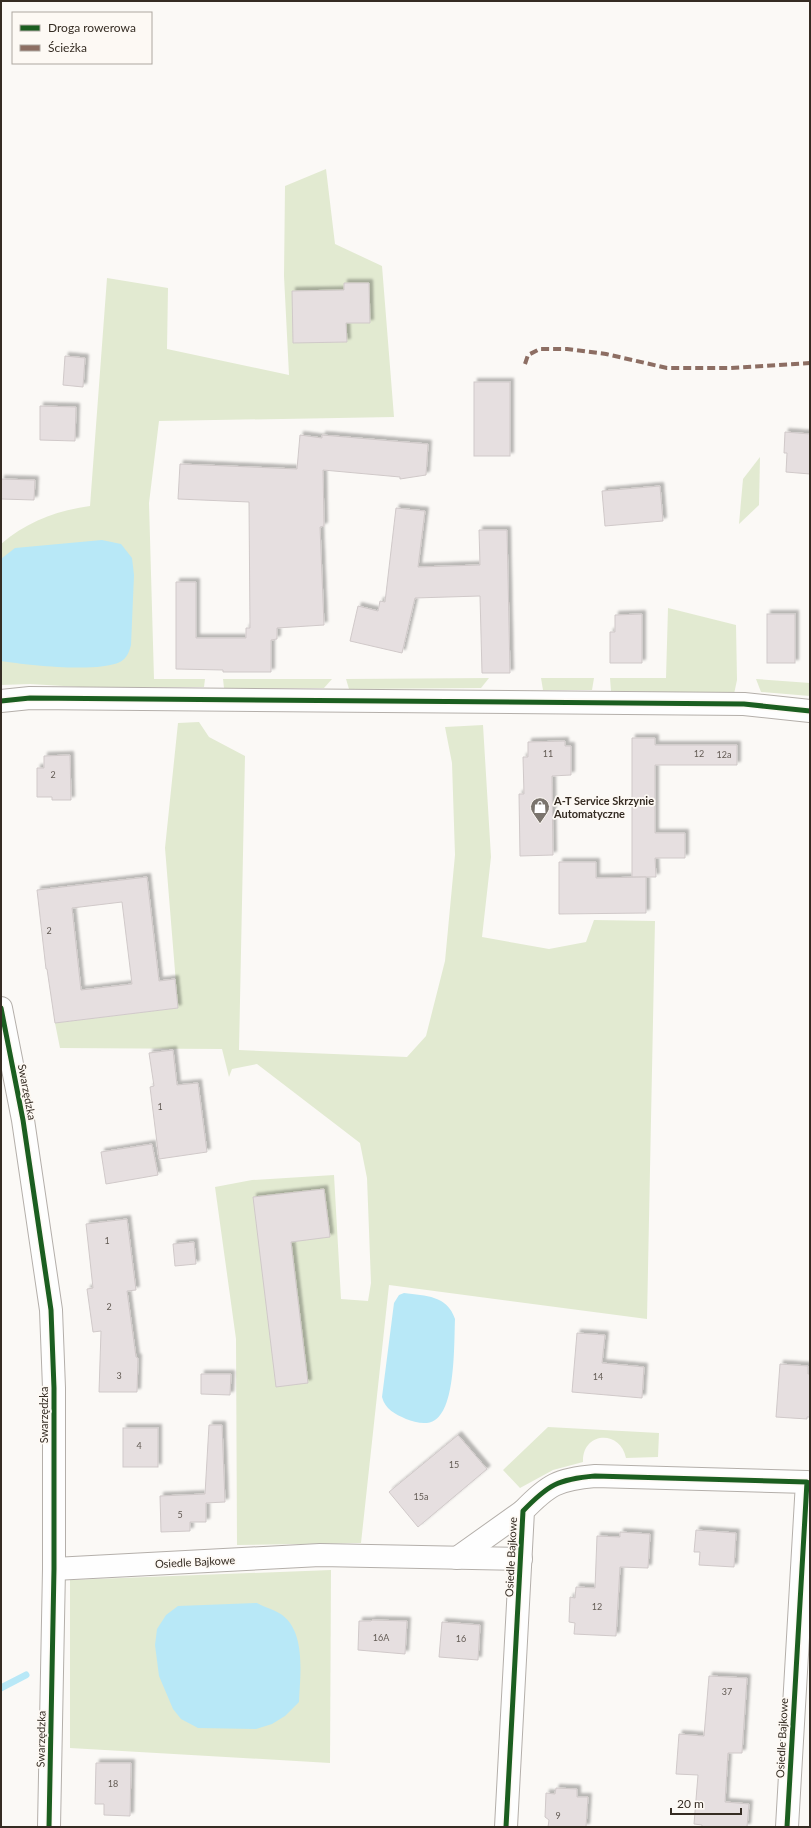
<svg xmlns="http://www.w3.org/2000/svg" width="811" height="1828" font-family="Lato,sans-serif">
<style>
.green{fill:#e2ead1}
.water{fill:#b8e8f7}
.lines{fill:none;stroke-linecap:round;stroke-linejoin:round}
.stream{stroke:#b8e8f7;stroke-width:7}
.building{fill:#e6dfe0;stroke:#d0c9c9;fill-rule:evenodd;filter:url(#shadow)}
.minor-casing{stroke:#b4afaa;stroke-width:24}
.tertiary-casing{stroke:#b4afaa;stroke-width:24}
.minor{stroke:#fefefe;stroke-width:22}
.tertiary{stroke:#fefefe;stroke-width:22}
.quiet{stroke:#8d6e63;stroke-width:4;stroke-dasharray:8 4;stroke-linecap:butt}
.cycleway-casing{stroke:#fdf9f4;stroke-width:8}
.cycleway{stroke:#1b5e20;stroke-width:5}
.labels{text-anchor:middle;stroke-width:3.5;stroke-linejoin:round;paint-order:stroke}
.number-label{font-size:9px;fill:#625a53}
.poi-label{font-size:11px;font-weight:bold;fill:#352c23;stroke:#fdf9f4;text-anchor:start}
.street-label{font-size:11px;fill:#352c23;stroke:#fdf9f4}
</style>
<defs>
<filter id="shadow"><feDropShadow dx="3.5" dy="-3.5" stdDeviation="1" flood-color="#0004"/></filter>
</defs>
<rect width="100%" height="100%" fill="#fbf9f6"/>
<g class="green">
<path d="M326 169 335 244 382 266 394 417 159 421 149 503 154 679H205L204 687H80L30 684 1 685V544C28 521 56 511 90 506L107 278 168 288 167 349 289 375 284 276 285 186Z"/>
<polygon points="760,457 759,505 739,524 743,479"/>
<polygon points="668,608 736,625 737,680 734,694 611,691 610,678 666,678"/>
<polygon points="489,678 481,688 349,689 346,679"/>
<polygon points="541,678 594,678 592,690 543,690"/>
<polygon points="223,679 332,679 324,688 224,688"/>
<polygon points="756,679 810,683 810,696 761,692"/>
<polygon points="199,722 209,737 245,756 239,1050 407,1057 426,1036 445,961 455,855 452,763 445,727 483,725 491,857 482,937 549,949 586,942 594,920 655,921 647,1319 389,1285 361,1543 237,1545 236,1339 215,1187 252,1180 334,1175 341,1299 368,1301 371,1283 367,1178 360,1143 257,1064 232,1069 229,1077 222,1049 60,1048 55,1023 178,1008 165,848 178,723"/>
<path d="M548 1427 659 1433 658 1457 626 1458C620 1429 582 1432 583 1462L553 1470 520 1488 503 1470Z"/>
<polygon points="331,1570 330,1763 70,1748 70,1580"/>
</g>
<g class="water">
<path d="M102 540 121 544 132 558 134 575 131 645C129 652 127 658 120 662 97 673 27 665 1 661V559L15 548Z"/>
<path d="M404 1293C426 1296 447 1295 455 1319 454 1342 456 1407 435 1420 426 1426 415 1422 406 1419 395 1414 385 1409 382 1397L394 1303 399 1295Z"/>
<path d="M257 1603C264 1607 272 1609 279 1613 307 1629 300 1676 299 1702L285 1716 272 1724 256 1729 198 1728 181 1719 173 1709 159 1676 155 1645 157 1629 166 1615 178 1606Z"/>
</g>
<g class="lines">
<polyline class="stream" points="1,1688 26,1675"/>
</g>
<g class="building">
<polygon points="344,283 369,283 370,323 346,323 347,342 293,343 292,291 344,290"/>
<polygon points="65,356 85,358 83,387 63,385"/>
<rect x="474" y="382" width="36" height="74"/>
<polygon points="40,406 76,407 75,441 40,440"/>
<polygon points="785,432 810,434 810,474 786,472 787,453 784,453"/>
<polygon points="300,435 322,438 322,435 428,444 426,475 400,479 400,477 323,470 324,526 320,527 324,625 277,628 277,639 271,640 271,672 223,672 223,670 176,669 176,582 196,582 196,638 246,638 246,628 250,628 249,502 178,499 180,464 297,469"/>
<polygon points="1,479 35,480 34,500 1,499"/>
<polygon points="660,486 663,521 605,526 602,491"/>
<polygon points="396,508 425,511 418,567 480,565 479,530 507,530 510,673 482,673 480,596 415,598 402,653 350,641 358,606 378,611 380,601 385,602"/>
<polygon points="642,614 642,663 610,663 610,632 615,632 615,615"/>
<rect x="767" y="614" width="28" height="49"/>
<polygon points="632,738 655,738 655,745 737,745 737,765 655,765 655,833 685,833 685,858 655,858 656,877 632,877"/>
<polygon points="565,741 565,746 571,746 571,775 552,776 553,855 520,856 519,794 524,794 523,757 528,757 528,742"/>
<polygon points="70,755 71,800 52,800 52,797 37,797 37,768 44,768 44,756"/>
<polygon points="559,862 596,862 596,878 646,877 646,913 559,914"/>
<path d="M147 877 159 981 175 979 178 1008 55 1023 47 969H46L37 890ZM122 902 132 984 81 990 72 908Z"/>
<polygon points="173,1050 177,1085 198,1083 207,1152 159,1159 150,1087 154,1086 149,1053"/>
<polygon points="152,1144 158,1175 106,1184 101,1152"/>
<polygon points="324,1189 330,1237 291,1242 308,1383 276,1387 253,1197"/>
<polygon points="127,1219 136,1290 127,1291 136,1357 138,1358 137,1392 99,1392 101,1331 93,1332 87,1289 93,1288 86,1224"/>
<polygon points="194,1242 196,1264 175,1266 173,1244"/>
<polygon points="577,1333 605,1335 602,1363 644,1367 642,1398 572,1392"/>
<polygon points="780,1364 808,1366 808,1374 810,1374 810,1417 807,1417 807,1419 776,1417"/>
<polygon points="201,1374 231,1374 230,1395 201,1394"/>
<polygon points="209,1425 222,1425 225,1502 206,1503 206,1522 190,1522 190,1531 161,1532 160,1496 205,1494"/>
<rect x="123" y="1428" width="35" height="39"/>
<polygon points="458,1435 487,1469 418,1527 389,1492"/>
<polygon points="696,1530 736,1533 734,1567 699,1565 700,1552 694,1552"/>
<polygon points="620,1532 650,1534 648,1568 620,1567 616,1636 574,1634 575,1623 569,1622 570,1597 575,1598 576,1587 595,1588 597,1536 620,1537"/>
<polygon points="372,1620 407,1621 405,1654 358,1650 359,1621 371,1621"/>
<polygon points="442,1622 480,1625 478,1660 439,1657"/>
<polygon points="709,1676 747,1678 742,1753 728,1753 725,1802 749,1804 747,1827 702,1827 702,1825 694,1824 698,1775 676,1774 679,1734 704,1736"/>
<polygon points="96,1763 131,1763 130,1816 104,1815 104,1804 95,1804"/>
<polygon points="556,1788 577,1789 577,1797 588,1797 586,1827 548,1827 549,1820 545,1817 546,1793 555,1794"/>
</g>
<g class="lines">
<g class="minor-casing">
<g id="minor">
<polyline points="1,701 30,698 744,704 810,711"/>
<polyline points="457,1558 523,1511"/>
<polyline points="54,1569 320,1555 521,1559"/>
<path d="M506 1827 523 1511C548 1485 558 1479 595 1476L807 1482 787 1827"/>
</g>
</g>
<g class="tertiary-casing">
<polyline id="tertiary" points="1,1008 23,1120 51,1310 54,1388 54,1569 49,1827"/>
</g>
<use href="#minor" class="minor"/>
<use href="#tertiary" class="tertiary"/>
<polyline class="quiet" points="525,364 528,355 540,349 567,349 606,354 667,368 730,368 810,363"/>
<g class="cycleway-casing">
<g id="cycleway">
<polyline points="1,701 30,698 744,704 810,711"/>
<polyline points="1,1008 23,1120 51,1310 54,1388 54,1569 49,1827"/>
<path d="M506 1827 523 1511C548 1485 558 1479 595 1476L807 1482 787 1827"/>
</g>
</g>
<use href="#cycleway" class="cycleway"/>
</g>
<defs>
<g id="shop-pin" transform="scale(1)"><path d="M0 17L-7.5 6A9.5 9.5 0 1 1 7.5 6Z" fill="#7a746d" stroke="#fdf9f4"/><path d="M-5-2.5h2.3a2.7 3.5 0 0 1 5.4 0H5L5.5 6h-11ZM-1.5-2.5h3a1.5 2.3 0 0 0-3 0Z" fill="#fff"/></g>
</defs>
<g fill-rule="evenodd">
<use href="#shop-pin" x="540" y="807"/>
</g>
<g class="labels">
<g class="number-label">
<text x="548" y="757">11</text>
<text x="699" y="757">12</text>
<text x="724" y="758">12a</text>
<text x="53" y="778">2</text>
<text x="49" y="934">2</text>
<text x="160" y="1110">1</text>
<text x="107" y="1244">1</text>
<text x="109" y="1310">2</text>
<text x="119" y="1379">3</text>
<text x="598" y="1380">14</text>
<text x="139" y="1449">4</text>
<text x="454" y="1468">15</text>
<text x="421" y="1500">15a</text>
<text x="180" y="1518">5</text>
<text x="597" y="1610">12</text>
<text x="381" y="1641">16A</text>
<text x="461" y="1642">16</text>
<text x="727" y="1695">37</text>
<text x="113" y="1787">18</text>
<text x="558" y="1819">9</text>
</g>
<g class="poi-label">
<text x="554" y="805">A-T Service Skrzynie<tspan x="554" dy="13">Automatyczne</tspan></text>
</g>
<g class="street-label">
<text transform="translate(27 1092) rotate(79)" y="4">Swarzędzka</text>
<text transform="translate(44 1415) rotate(-90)" y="4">Swarzędzka</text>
<text transform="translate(511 1557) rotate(-87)" y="4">Osiedle Bajkowe</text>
<text transform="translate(195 1562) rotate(-3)" y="4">Osiedle Bajkowe</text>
<text transform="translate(782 1738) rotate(-87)" y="4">Osiedle Bajkowe</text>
<text transform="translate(41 1739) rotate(-89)" y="4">Swarzędzka</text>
</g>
</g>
<rect width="811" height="1828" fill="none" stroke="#352c23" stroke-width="4"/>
<rect x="12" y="12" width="140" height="52" fill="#fdf9f4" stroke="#ada7a0"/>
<rect x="20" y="25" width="20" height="6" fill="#1b5e20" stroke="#ada7a0"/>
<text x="48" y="32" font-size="12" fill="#352c23">Droga rowerowa</text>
<rect x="20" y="45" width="20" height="6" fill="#8d6e63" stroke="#ada7a0"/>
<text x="48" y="52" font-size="12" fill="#352c23">Ścieżka</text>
<path d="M671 1808v6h70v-6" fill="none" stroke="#352c23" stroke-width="2"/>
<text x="677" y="1808" font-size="12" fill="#352c23" stroke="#fdf9f4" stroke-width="3" paint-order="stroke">20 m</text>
</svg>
